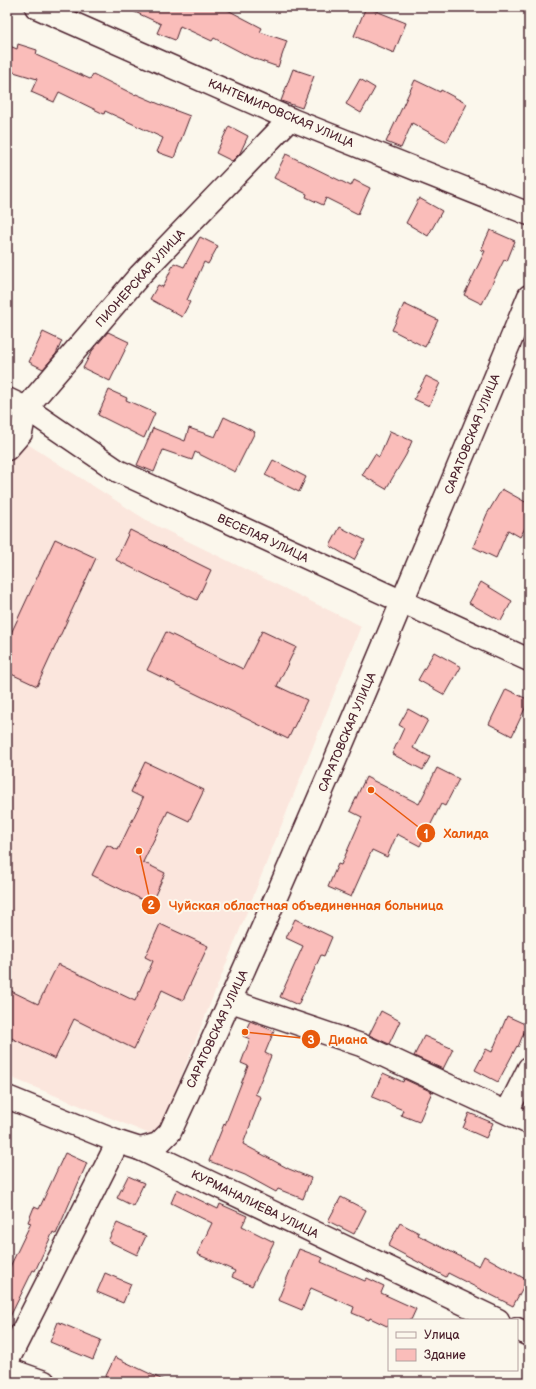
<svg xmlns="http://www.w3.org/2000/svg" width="536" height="1389" font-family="'Balsamiq Sans',sans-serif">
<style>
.built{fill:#fbe6dd}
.building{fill:#fabdba;stroke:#4a1f2b}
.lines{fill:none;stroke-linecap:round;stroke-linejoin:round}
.minor-casing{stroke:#4a1f2b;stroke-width:25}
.minor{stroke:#fbf7ec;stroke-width:22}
.labels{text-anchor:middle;stroke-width:4;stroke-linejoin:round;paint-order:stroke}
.street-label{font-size:12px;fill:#4a1f2b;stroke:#fbf7ec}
.leader{fill:none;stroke:#e8590c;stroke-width:1.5}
.callout-dot{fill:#e8590c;stroke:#fbf7ec;stroke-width:1.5}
.mark-label{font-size:12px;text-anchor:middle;font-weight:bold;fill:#fff}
.callout-label{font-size:13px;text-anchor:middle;font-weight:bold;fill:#e8590c;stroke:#fbf7ec;stroke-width:4;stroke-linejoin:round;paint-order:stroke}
</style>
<rect width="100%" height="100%" fill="#fbf7ec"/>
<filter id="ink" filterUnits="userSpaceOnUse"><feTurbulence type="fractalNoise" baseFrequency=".025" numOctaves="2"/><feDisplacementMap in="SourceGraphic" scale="8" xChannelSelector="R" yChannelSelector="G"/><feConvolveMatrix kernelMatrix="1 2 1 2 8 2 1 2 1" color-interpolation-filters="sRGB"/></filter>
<g filter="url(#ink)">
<polygon class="built" points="26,443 151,523 361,626 157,1137 7,1076 7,465"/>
<g class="building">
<polygon points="124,7 222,7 262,28 260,32 287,41 278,67 250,57 214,38 212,41 180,26 175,40 157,33 161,24"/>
<polygon points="366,7 406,23 394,53 354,36"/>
<polygon points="18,44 37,50 36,55 90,79 93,74 135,95 136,94 166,107 190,116 174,158 157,152 163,138 105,111 104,114 59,92 54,102 31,92 37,79 7,70 7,45 17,49"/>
<polygon points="293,69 314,76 302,108 281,101"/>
<polygon points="360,79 375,88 361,113 346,104"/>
<polygon points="415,80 440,92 441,90 467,104 447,142 412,123 401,148 386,142"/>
<polygon points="229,126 248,136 240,153 232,161 216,153"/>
<polygon points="286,154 351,186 354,180 370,188 358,214 326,198 323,205 306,197 307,194 274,178"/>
<polygon points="419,198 442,211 428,236 406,223"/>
<polygon points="490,230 515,241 507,261 504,260 482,304 464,295 485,251 481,250"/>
<polygon points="200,237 218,246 208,264 204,262 187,300 190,302 182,317 150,299 158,285 163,287 174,263 184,267"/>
<polygon points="404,304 438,320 425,347 392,330"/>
<polygon points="43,332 62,341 56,354 43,369 29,362"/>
<polygon points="108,332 129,342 110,381 83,368 92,351"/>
<polygon points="426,376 440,383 429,406 414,399"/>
<polygon points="109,390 127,398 126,400 155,413 144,438 98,415"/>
<polygon points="224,417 255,432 235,472 195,452 192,460 163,450 154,472 137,465 153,428 185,441 189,428 215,437"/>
<polygon points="390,431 412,441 406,455 386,489 362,475 375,454 379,457"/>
<polygon points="273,460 306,477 299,492 265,475"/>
<polygon points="502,489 529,504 529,521 520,537 508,530 496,558 473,547 487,514"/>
<polygon points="340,527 365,540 354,560 330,546"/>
<polygon points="130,530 211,570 197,600 116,560"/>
<polygon points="55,539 96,558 37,686 7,672 7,642"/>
<polygon points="481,582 512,601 501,621 469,603"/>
<polygon points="262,631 296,647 277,686 307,700 288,739 147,670 166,632 243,669"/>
<polygon points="434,652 461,667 445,695 418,680"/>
<polygon points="506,689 529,700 512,736 489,724"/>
<polygon points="408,709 428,720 413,748 430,757 423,770 392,754 404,728 399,725"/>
<polygon points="145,762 204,790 189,821 168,811 143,862 165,873 151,904 92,875 107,845 118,850 143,798 131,792"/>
<polygon points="437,768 459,779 445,806 441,804 420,846 397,834 387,857 372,850 351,897 328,887 338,864 341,865 362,817 350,811 366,777 419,804"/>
<polygon points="295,919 332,937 324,956 321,955 298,1005 280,997 303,946 286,938"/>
<polygon points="160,924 208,946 183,1000 162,990 134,1049 74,1019 55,1059 7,1036 7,989 38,1004 58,964 135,1001 153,961 145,957"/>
<polygon points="381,1011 400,1021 389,1044 369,1035"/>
<polygon points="507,1016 527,1025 518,1047 517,1046 498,1082 475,1070 486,1049 492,1052"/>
<polygon points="250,1021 274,1031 265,1053 271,1056 255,1094 261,1097 243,1144 289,1169 311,1178 303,1199 278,1189 276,1192 245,1175 209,1161 224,1124 225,1125 248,1066 241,1063 250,1039 243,1036"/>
<polygon points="424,1036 453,1049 443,1069 414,1056"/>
<polygon points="383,1073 403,1082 404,1079 432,1092 419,1122 401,1115 403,1110 372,1097"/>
<polygon points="469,1113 493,1123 486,1138 463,1128"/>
<polygon points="65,1153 87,1163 56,1234 53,1232 35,1271 33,1270 7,1323 7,1273 31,1223 28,1222 34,1207 39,1209"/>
<polygon points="128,1176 144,1183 133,1206 117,1198"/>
<polygon points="177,1189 218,1209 220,1204 247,1216 242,1226 274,1242 252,1286 232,1277 235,1271 197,1254 212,1223 171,1203"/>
<polygon points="341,1197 366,1210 354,1234 328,1221"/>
<polygon points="117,1223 146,1236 137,1255 108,1241"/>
<polygon points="400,1223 419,1233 418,1235 479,1266 484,1256 527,1280 513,1306 448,1273 446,1277 388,1246"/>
<polygon points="299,1249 323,1258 321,1262 365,1281 367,1278 384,1286 381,1293 416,1309 411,1320 389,1320 389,1327 370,1318 369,1320 352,1313 354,1307 311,1288 302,1310 278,1300"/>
<polygon points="105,1273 131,1284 123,1303 97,1292"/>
<polygon points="58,1322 101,1340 93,1360 50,1342"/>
<polygon points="115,1357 167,1382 103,1382"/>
</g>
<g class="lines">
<g class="minor-casing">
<g id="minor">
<polyline points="36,7 290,119 529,214"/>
<polyline points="7,399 26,408 118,471 529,660"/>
<polyline points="7,449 21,433 26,408 140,275 290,119"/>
<polyline points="231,1001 361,1045 529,1123"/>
<polyline points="7,1097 118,1142 140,1149 498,1320"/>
<polyline points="507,1112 529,1068"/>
<path d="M140 1149 158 1144 170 1132C298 857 413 576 529 296"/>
<polyline points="517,1329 529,1335"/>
<polyline points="7,1362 118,1142"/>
<polyline points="7,1369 44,1382"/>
</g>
</g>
<use href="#minor" class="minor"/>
</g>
</g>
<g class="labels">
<g class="street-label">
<text transform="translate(281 113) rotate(23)" y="4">КАНТЕМИРОВСКАЯ УЛИЦА</text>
<text transform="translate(140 278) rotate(-48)" y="4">ПИОНЕРСКАЯ УЛИЦА</text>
<text transform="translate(472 434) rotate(-68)" y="4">САРАТОВСКАЯ УЛИЦА</text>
<text transform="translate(263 538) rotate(25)" y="4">ВЕСЕЛАЯ УЛИЦА</text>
<text transform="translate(347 732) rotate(-67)" y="4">САРАТОВСКАЯ УЛИЦА</text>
<text transform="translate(217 1029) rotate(-65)" y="4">САРАТОВСКАЯ УЛИЦА</text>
<text transform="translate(255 1204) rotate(26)" y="4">КУРМАНАЛИЕВА УЛИЦА</text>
</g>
</g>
<path class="leader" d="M371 790L426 833M139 851L151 905M245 1032L311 1039"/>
<g class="callout-dot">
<circle cx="371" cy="790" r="4"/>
<circle cx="139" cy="851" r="4"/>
<circle cx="245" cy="1032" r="4"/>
<circle cx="426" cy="833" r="10"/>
<circle cx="151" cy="905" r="10"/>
<circle cx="311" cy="1039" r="10"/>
</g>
<g class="mark-label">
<text x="426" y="838">1</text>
<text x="151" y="909">2</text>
<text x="311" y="1044">3</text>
</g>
<g class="callout-label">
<text x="466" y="838">Халида</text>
<text x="306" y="910">Чуйская областная объединенная больница</text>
<text x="348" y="1044">Диана</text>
</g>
<rect width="536" height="1389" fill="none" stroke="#fbf7ec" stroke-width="24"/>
<rect x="12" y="12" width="512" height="1365" fill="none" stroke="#4a1f2b" stroke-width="1.5" filter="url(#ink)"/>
<rect x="388" y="1319" width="130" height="52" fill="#fbf7ec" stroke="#b4a19f"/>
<rect x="396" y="1332" width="20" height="6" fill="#fbf7ec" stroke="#b4a19f"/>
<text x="424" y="1339" font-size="12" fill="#4a1f2b">Улица</text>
<rect x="396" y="1349" width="20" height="12" fill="#fabdba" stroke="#b4a19f"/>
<text x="424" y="1359" font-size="12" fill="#4a1f2b">Здание</text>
</svg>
